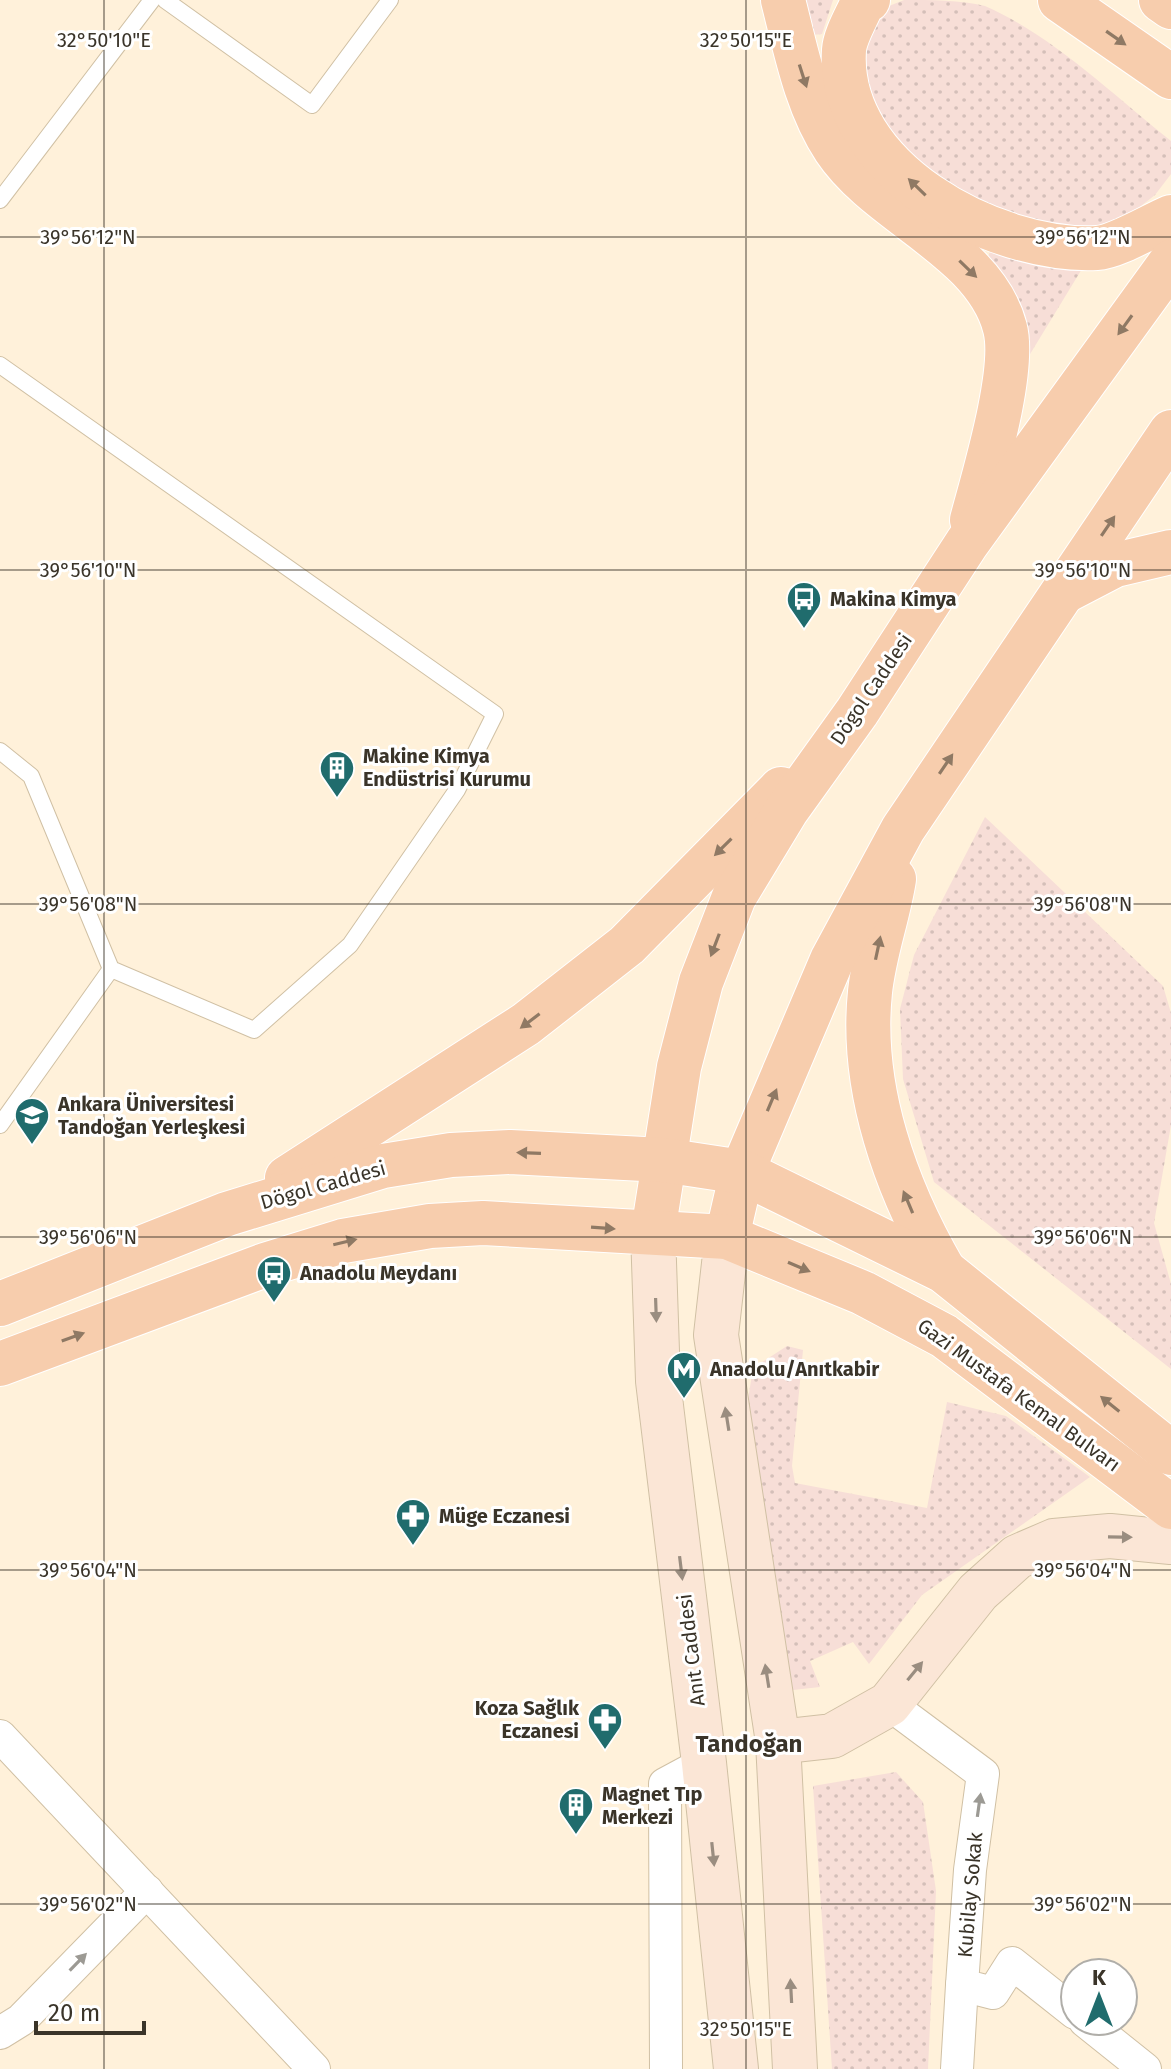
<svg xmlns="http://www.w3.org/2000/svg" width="1171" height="2069" font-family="'Fira Sans',sans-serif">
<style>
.grass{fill:url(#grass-dots)}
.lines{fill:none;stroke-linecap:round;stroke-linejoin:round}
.lane-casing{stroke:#d0c0a4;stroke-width:18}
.street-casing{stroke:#d0c0a4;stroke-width:34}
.secondary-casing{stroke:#d0c0a4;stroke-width:46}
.primary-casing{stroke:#fff;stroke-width:46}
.lane{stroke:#fff;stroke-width:16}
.street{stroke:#fff;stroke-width:32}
.secondary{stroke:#fbe6d6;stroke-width:44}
.primary{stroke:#f7cdad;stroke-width:44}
.oneway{fill:#8f7964}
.oneway2{fill:#9a8d80}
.oneway3{fill:#9c9a94}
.ticks{fill:none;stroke:#3a3429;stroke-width:2;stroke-opacity:0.45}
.labels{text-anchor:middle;stroke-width:6;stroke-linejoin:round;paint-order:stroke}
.poi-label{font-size:20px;font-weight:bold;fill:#3a3429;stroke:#fff;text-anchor:start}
.street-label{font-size:20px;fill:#3a3429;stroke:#fff}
.quarter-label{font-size:24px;font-weight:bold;fill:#3a3429;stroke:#fff}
.ticks-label{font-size:20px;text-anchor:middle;fill:#3a3429;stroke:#fff;stroke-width:6;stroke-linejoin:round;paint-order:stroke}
</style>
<defs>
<pattern id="grass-dots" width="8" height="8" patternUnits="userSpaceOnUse" patternTransform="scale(2)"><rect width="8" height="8" fill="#f7ded7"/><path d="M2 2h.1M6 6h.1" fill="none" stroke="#d4bfb9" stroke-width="1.8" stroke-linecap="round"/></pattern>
</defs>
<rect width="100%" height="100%" fill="#fff1da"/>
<g class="grass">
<polygon points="803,0 833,0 822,34 812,35"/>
<path d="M904 0C930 0 961 0 985 6 1053 36 1113 95 1171 141V174L1155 195 1128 216 1101 226 1066 230 965 198 918 161 887 125 867 85 860 54 884 8Z"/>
<polygon points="992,249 1088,259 1024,364 987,258"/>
<polygon points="985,817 1163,986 1171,1013 1171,1125 1154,1223 1171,1284 1171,1369 934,1182 903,1079 900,1009 914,955"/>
<polygon points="787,1346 803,1350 792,1466 795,1483 927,1508 947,1402 1006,1416 1090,1477 922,1595 869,1664 853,1642 810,1661 820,1687 793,1690 747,1406 753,1368"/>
<polygon points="896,1772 923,1802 936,1891 928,2069 832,2069 813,1786"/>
</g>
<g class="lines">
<g class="lane-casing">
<g id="lane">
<polyline points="165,0 312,105 390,0"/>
<polyline points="0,200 152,0"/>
<polyline points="0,365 495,714 457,790 350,945 254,1030 111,969 31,776 0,751"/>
<polyline points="0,1125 111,969"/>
</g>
</g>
<g class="street-casing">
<g id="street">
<polyline points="889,1704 983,1774 970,1870 962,1985 993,1993 1012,1963 1075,2013"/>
<polyline points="0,1736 314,2069"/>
<polyline points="1085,2021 1145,2069"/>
<polyline points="0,2033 21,2020 147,1891"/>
<polyline points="666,2069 665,1784 704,1763"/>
<polyline points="957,2069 962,1985"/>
</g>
</g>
<g class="secondary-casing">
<g id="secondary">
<polyline points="653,1232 658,1381 704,1763 736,2069"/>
<polyline points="727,1237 716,1335 778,1742 795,2069"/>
<polyline points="778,1742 832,1736 889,1704 978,1592 1017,1557 1054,1541 1110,1536 1171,1542"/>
</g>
</g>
<g class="primary-casing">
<g id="primary">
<path d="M783 0C796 51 806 105 835 149 879 215 985 249 1005 328 1016 370 984 475 972 520"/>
<path d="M868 0 862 4C856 18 845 36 844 50 836 169 993 253 1097 248 1116 247 1152 225 1171 217"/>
<polyline points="1060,0 1171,77"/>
<polyline points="1161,0 1171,7"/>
<polyline points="1067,590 1115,565 1171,552"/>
<path d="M894 879C888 917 874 953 870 992 860 1089 896 1188 944 1271"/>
<polyline points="287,1178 526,1024 627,945 781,789"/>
<polyline points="653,1232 679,1067 701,982 734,897 786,811 857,712 967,543 1171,262"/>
<polyline points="727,1237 742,1172 832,960 903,829 1171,432"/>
<polyline points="0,1304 227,1214 383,1166 451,1155 510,1152 663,1160 742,1172 944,1271 1171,1453"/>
<polyline points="0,1364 265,1265 343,1241 430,1226 483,1223 727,1237 863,1293 944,1336 1171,1507"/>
</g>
</g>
<use href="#lane" class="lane"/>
<use href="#street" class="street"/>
<use href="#secondary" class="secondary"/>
<use href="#primary" class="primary"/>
</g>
<defs><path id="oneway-solid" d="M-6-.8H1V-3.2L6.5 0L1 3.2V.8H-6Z" transform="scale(2)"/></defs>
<g class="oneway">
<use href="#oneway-solid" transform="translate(1116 38) rotate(35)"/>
<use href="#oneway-solid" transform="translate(803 76) rotate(72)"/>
<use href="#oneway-solid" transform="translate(917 187) rotate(-136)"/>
<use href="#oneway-solid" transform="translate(968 269) rotate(44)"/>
<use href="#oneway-solid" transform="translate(1125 325) rotate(126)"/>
<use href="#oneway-solid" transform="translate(1108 526) rotate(-56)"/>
<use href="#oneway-solid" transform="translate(946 764) rotate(-56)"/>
<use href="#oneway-solid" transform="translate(723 847) rotate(135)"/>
<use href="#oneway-solid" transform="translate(715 945) rotate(111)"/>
<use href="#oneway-solid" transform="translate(878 948) rotate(-78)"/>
<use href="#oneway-solid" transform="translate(530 1021) rotate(143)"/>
<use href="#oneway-solid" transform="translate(772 1100) rotate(-67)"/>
<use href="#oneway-solid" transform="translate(529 1153) rotate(-178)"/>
<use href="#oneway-solid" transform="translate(908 1202) rotate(-113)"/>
<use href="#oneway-solid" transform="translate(603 1228) rotate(4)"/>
<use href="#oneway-solid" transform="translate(345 1242) rotate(-13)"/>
<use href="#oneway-solid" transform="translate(799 1267) rotate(23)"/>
<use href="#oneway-solid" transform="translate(73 1337) rotate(-20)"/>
<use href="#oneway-solid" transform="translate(1110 1404) rotate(-141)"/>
</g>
<g class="oneway2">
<use href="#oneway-solid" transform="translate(656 1310) rotate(88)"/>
<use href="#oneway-solid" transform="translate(727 1419) rotate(-99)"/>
<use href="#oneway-solid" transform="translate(1120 1537) rotate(1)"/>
<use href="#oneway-solid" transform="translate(681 1568) rotate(83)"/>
<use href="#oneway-solid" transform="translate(915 1671) rotate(-51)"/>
<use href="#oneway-solid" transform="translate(767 1676) rotate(-99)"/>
<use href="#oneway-solid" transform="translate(713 1854) rotate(84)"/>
<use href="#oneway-solid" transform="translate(791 1991) rotate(-93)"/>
</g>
<g class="oneway3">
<use href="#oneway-solid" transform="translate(979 1805) rotate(-82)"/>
<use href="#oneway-solid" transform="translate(78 1962) rotate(-46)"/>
</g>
<path class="ticks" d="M104 0V2069M746 0V2069M0 237H1171M0 570H1171M0 904H1171M0 1237H1171M0 1570H1171M0 1904H1171"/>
<defs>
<g id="bus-pin" transform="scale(1.8)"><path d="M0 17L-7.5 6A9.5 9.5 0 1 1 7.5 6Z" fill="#206c6d" stroke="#fff"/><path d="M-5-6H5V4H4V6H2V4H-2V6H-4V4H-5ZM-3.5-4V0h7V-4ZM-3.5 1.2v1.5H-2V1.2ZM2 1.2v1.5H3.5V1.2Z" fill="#fff"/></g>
<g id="building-pin" transform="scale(1.8)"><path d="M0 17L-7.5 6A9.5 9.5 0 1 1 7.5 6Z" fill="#206c6d" stroke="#fff"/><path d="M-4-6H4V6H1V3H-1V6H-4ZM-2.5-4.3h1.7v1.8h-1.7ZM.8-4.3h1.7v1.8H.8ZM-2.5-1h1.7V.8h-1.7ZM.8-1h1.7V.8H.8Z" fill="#fff"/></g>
<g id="university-pin" transform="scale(1.8)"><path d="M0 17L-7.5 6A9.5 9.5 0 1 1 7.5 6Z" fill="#206c6d" stroke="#fff"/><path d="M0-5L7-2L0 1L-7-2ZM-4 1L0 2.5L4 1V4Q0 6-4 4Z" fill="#fff"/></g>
<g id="metro-pin" transform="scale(1.8)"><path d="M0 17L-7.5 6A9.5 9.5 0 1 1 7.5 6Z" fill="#206c6d" stroke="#fff"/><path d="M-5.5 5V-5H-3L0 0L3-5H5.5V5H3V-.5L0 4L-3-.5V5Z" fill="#fff"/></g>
<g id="pharmacy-pin" transform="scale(1.8)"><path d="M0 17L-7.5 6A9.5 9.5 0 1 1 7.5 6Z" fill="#206c6d" stroke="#fff"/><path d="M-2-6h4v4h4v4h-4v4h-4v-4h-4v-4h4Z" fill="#fff"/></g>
</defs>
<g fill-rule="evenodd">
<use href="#bus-pin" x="804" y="599"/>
<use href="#building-pin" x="337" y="768"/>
<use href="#university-pin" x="32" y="1115"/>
<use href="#bus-pin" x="274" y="1273"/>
<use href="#metro-pin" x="684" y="1369"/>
<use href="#pharmacy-pin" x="413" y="1516"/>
<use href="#pharmacy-pin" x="605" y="1720"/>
<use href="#building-pin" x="576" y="1805"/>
</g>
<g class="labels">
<g class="poi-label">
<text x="830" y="606">Makina Kimya</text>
<text x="363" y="763">Makine Kimya<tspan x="363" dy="23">Endüstrisi Kurumu</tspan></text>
<text x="58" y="1111">Ankara Üniversitesi<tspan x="58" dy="23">Tandoğan Yerleşkesi</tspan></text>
<text x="300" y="1280">Anadolu Meydanı</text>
<text x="710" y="1376">Anadolu/Anıtkabir</text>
<text x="439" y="1523">Müge Eczanesi</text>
<text x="579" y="1715" text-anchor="end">Koza Sağlık<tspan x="579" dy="23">Eczanesi</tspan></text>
<text x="602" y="1801">Magnet Tıp<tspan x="602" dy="23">Merkezi</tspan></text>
</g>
<g class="street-label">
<text transform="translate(871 689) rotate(-56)" y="7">Dögol Caddesi</text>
<text transform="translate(323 1185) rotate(-16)" y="7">Dögol Caddesi</text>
<text transform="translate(1019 1395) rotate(36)" y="7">Gazi Mustafa Kemal Bulvarı</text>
<text transform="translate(691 1650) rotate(-97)" y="7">Anıt Caddesi</text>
<text transform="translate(970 1895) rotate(-85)" y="7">Kubilay Sokak</text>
</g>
<g class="quarter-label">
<text x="749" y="1752">Tandoğan</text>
</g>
</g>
<g class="ticks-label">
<text x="104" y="47">32°50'10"E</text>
<text x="746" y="47">32°50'15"E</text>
<text x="88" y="244">39°56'12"N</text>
<text x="1083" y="244">39°56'12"N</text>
<text x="88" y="577">39°56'10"N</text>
<text x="1083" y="577">39°56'10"N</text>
<text x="88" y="911">39°56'08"N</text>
<text x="1083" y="911">39°56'08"N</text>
<text x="88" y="1244">39°56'06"N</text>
<text x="1083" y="1244">39°56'06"N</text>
<text x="88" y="1577">39°56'04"N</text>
<text x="1083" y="1577">39°56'04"N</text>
<text x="88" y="1911">39°56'02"N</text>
<text x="1083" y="1911">39°56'02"N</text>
<text x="746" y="2036">32°50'15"E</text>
</g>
<g transform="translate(1099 1997)"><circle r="38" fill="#ffffff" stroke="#b0aea9" stroke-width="2"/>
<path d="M0-6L14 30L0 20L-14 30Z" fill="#206c6d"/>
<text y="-12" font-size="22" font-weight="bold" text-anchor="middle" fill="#3a3429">K</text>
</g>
<path d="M36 2021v12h108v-12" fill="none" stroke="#3a3429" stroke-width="4"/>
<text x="48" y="2021" font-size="24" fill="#3a3429" stroke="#ffffff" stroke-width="6" paint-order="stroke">20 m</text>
</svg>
